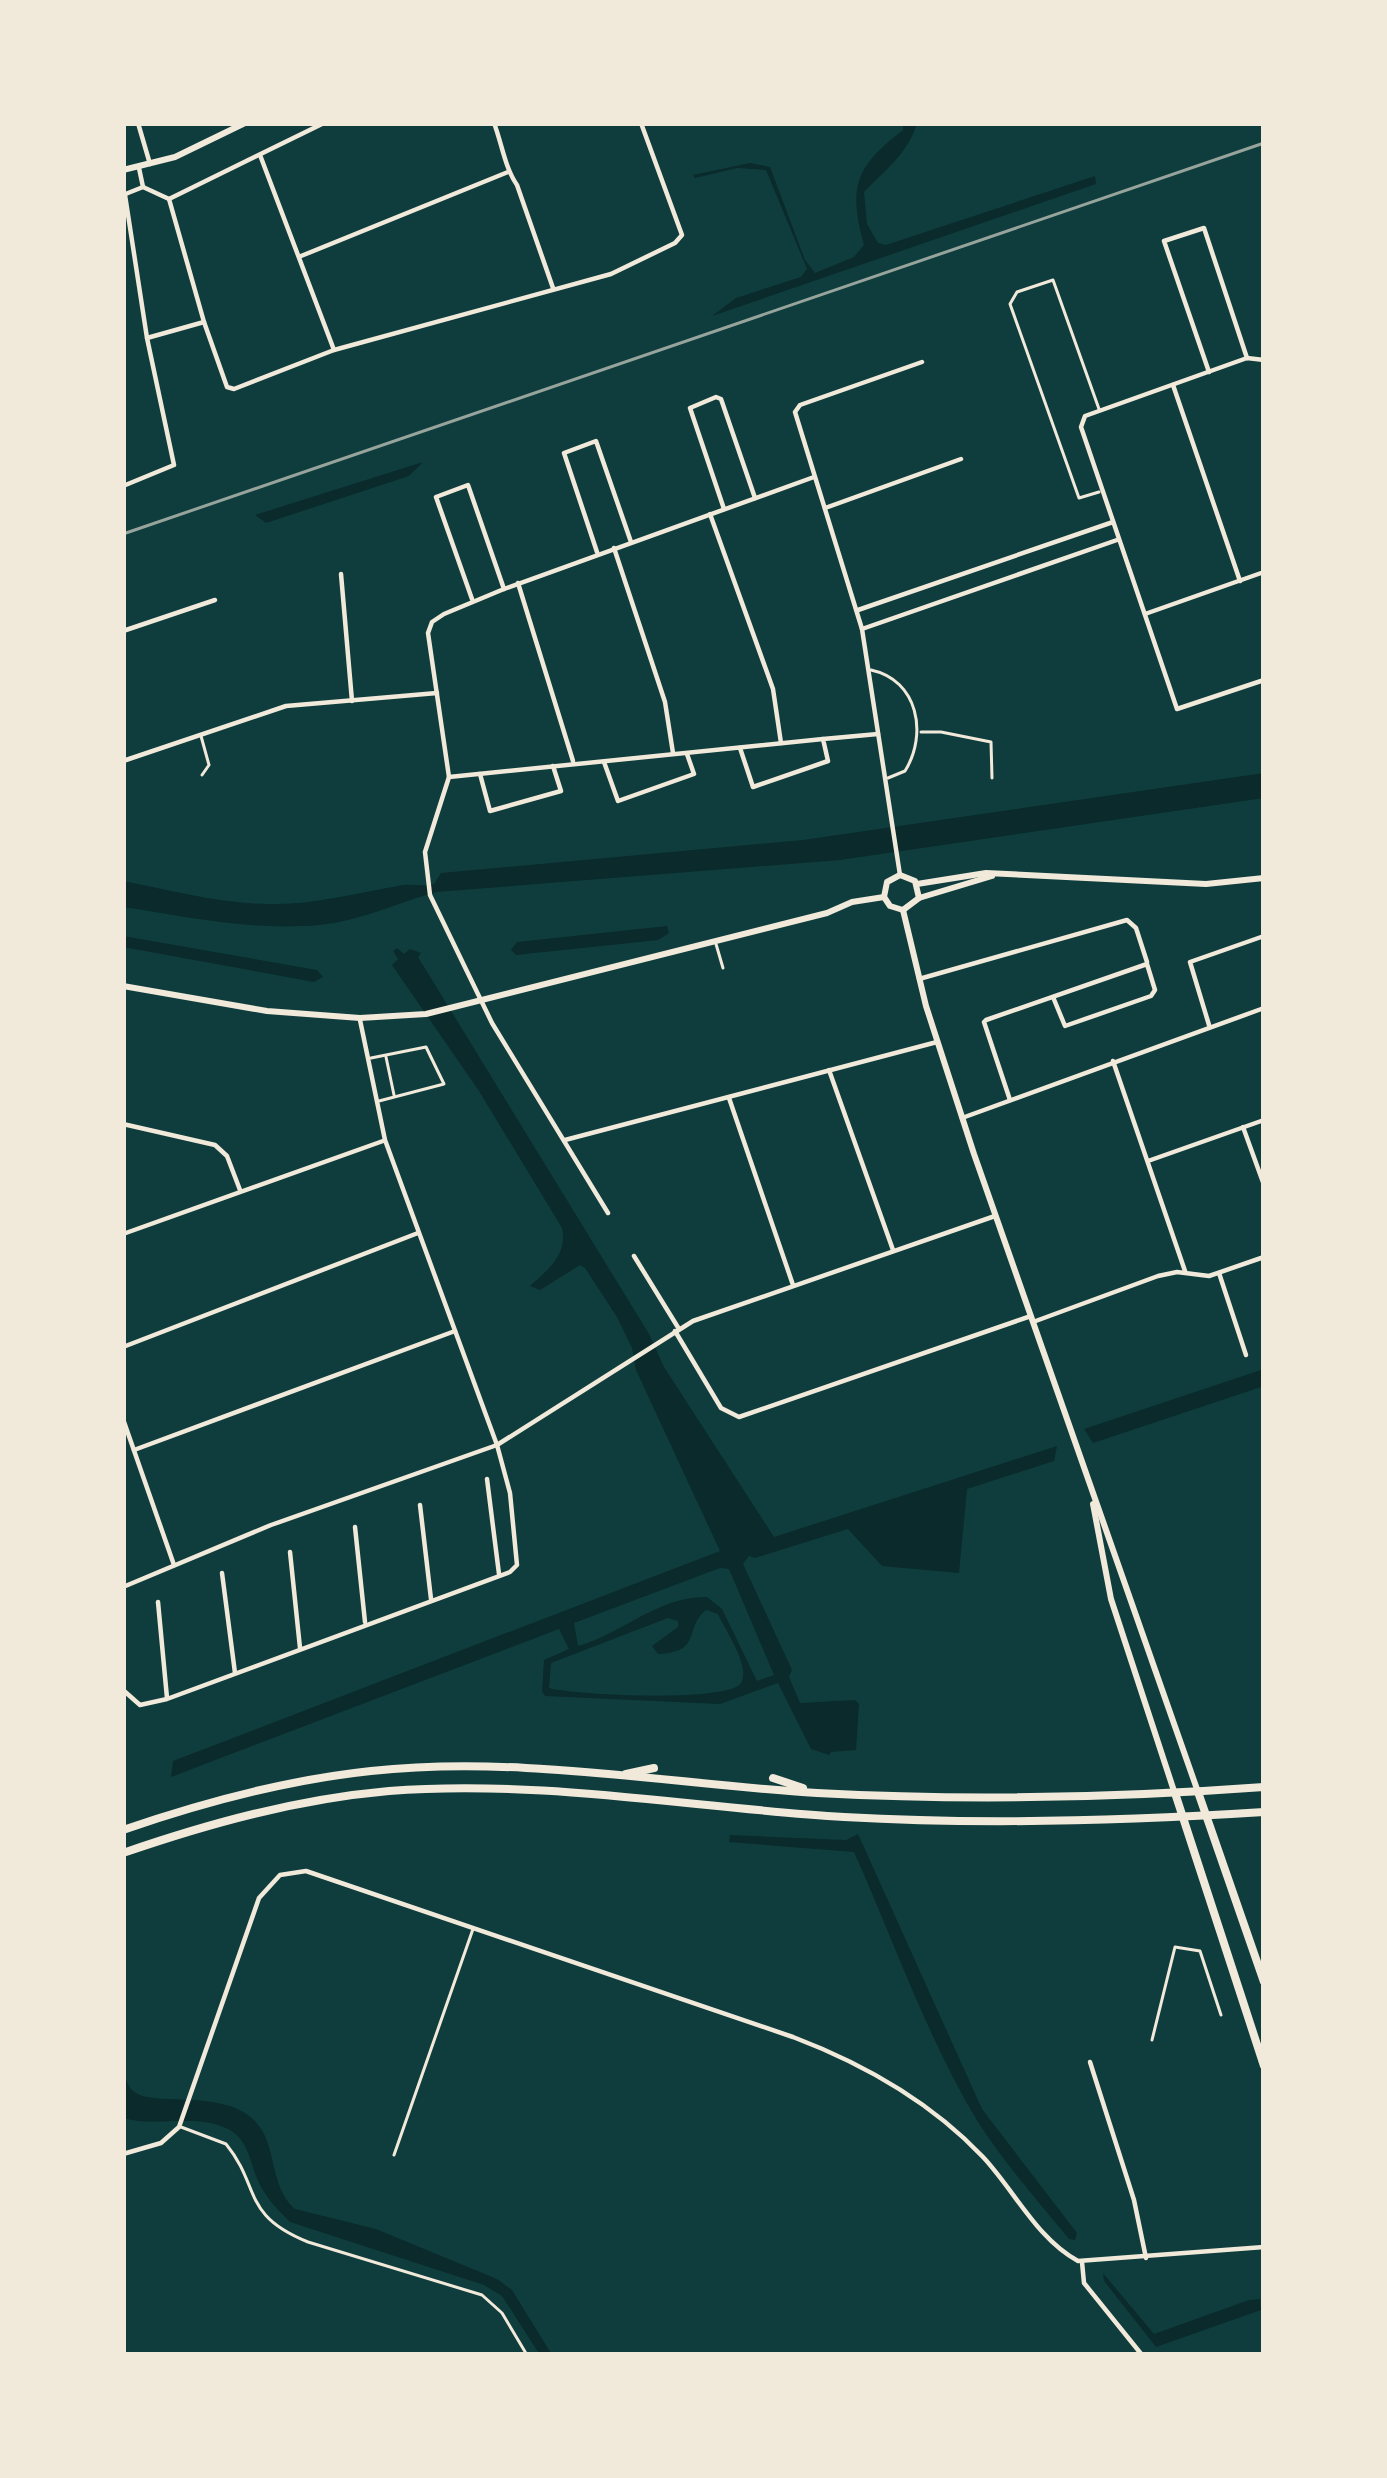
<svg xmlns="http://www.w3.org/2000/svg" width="1387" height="2478" font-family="'PT Sans',sans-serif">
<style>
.water{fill:#0a2a2b;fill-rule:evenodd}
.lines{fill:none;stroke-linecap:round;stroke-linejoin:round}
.service{stroke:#f1e9da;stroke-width:3}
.minor{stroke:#f1e9da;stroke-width:4.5}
.tertiary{stroke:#f1e9da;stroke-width:6}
.secondary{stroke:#f1e9da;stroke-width:8}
.trunk{stroke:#f1e9da;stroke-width:8}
.rail{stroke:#97a49c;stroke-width:3}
</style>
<rect width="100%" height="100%" fill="#0f3d3e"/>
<g class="water">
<path d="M903 123H917C908 154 885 170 864 192L867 224 878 243 886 245 1095 176 1096 184 712 316 736 298 801 277 807 269 766 170 737 168 695 178 693 175 750 163 770 167 805 260 815 273 854 257 864 245C848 187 855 167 903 130Z"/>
<polygon points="423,462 409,476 266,523 255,515"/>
<path d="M1264 773V798L840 860 436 892C397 903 360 921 319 925 253 931 188 917 123 907V881C171 890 221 904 270 904 313 905 356 893 398 886 411 883 421 887 434 884L441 873 803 840Z"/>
<polygon points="667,926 669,933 658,940 516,955 511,950 517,942"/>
<polygon points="123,936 317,970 323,977 314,982 123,947"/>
<path d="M397 948 404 954 410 949 421 953 418 957 649 1334 664 1367 774 1537 1057 1446 1054 1461 967 1489 959 1573 882 1566 848 1529 755 1558 749 1556 743 1564 792 1670 789 1677 800 1703 855 1700 859 1704 856 1750 831 1752 829 1755 811 1749 778 1683 720 1704 545 1696 542 1691 544 1660 569 1649 559 1629 171 1777 173 1761 720 1551 636 1370 632 1348 617 1317 585 1268 580 1265 540 1290 530 1286C548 1270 568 1254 562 1228L479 1091 392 965 398 959 393 951ZM720 1568 729 1569 774 1675 757 1681 722 1609 707 1597C658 1596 622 1634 578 1646L574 1623ZM706 1610 718 1614C725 1630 751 1666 741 1683 728 1703 574 1695 549 1688L551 1663 668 1618 678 1621V1627L652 1646 658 1654C703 1652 683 1629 706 1610Z"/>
<polygon points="1264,1369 1264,1386 1093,1443 1084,1429"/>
<path d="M858 1834 982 2109 1077 2233 1075 2240 1069 2239C1038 2201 1005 2164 978 2122 927 2038 894 1941 854 1852L729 1842 730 1835 846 1840Z"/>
<path d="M123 2069C126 2078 127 2088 136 2093 154 2105 212 2092 245 2113 281 2135 265 2183 295 2209L376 2229 497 2279 512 2290 552 2355H540L502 2296 484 2285 290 2222C278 2210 268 2200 260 2185 250 2166 250 2140 228 2129 196 2113 155 2128 123 2118Z"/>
<polygon points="1103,2273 1154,2334 1249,2300 1260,2299 1261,2310 1156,2347 1104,2281"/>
</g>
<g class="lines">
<g class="service">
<polyline points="1099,492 1079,498 1010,304 1017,292 1053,280 1099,409"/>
<path d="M871 670C918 680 928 734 905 771L888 778"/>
<polyline points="921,732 941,732 991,742 992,778"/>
<polyline points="201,736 209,765 202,775"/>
<polyline points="716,944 723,968"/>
<polyline points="386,1057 394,1095"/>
<polyline points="371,1058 426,1047 444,1084 379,1101"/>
<polyline points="1152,2040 1175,1947 1200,1951 1221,2015"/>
<path d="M181 2127 226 2144C261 2187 241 2215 308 2242L482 2295 502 2313 527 2355"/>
<polyline points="394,2155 473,1929"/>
</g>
<g class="minor">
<polyline points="138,123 150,164"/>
<path d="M494 123C502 144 505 168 517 185L553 288"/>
<polyline points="260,155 334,350"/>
<polyline points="139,168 143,187"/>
<polyline points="123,195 143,187 169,199 204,322 227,387 234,389 334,350 611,274 675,243 682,235 641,123"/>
<polyline points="169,199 324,123"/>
<polyline points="301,256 508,172"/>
<polyline points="147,338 204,322"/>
<polyline points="1264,360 1247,358 1085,416 1081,427 1177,709 1264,680"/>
<polyline points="1209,372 1164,241 1204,228 1247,358"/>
<polyline points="1173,385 1240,581"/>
<polyline points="123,486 174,465 147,338 125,195"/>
<polyline points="825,508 961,459"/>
<polyline points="724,509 690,408 716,397 721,399 755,498"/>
<polyline points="710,514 773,689 781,743"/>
<polyline points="614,548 665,702 673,753"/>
<polyline points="597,552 564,453 596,441 631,542"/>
<polyline points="341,574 352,701"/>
<polyline points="518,583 573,761"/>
<polyline points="472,599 436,497 468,485 504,589"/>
<polyline points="858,610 1113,522"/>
<polyline points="1145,614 1264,572"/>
<polyline points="862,629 1117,540"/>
<polyline points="123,631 215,600"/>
<polyline points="740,748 753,787 828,761 823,739 878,734"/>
<polyline points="123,761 286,706 437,693"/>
<polyline points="604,762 618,801 694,774 687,754"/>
<polyline points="480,774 490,811 561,791 553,766"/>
<polyline points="449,777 823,739"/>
<polyline points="900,875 862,629 795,412 800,405 922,362"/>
<polyline points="919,979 1127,920 1136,928 1147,962"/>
<polyline points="1209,1025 1190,962 1264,936"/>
<polyline points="1113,1061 1185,1271"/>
<polyline points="829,1070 893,1250"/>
<polyline points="729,1098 793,1285"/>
<polyline points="1010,1100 984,1022 986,1020 1147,964 1155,990 1151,996 1065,1026 1053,997"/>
<polyline points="962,1118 1264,1008"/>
<polyline points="123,1124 215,1145 227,1156 240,1190"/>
<polyline points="1243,1127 1264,1185"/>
<polyline points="565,1140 937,1042"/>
<polyline points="1148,1161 1264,1120"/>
<polyline points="608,1213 492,1023 430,895 425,852 449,777 428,633 432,622 444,614 504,589 814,477"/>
<polyline points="123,1234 383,1141"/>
<polyline points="634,1256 679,1329"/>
<polyline points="1219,1273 1246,1355"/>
<polyline points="1033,1322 1158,1276 1177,1272 1209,1276 1264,1257"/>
<polyline points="675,1331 721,1408 739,1417 1031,1316"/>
<polyline points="123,1347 418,1233"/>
<polyline points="123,1419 174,1565"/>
<polyline points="134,1450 455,1331"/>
<polyline points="487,1479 499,1574"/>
<polyline points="420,1505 431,1599"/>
<polyline points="355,1527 365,1622"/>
<polyline points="290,1552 300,1648"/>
<polyline points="222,1573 235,1673"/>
<polyline points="123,1587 271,1525 497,1445 693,1321 995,1216"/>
<polyline points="158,1602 167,1698"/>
<polyline points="123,1690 140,1705 167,1699 510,1572 517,1565 510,1493 497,1445 385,1140 360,1020"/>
<polyline points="1090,2062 1134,2200 1146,2258"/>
<path d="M123 2154 161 2143 179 2127 259 1898 280 1875 306 1871 793 2037C864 2064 930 2101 983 2157 1014 2190 1037 2239 1078 2261L1264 2247"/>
<polyline points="1082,2262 1084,2283 1142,2355"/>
</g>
<g class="tertiary">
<polyline points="123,170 175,157 245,123"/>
<polyline points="917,884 986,873 1206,884 1264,878"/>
<polyline points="884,897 887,882 900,875 915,881 919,898"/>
<polyline points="884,897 890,906 903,910"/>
<polyline points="903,910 926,1006 974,1154 1198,1792"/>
<polyline points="903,910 919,898 992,876"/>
<polyline points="123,986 267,1011 360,1018 426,1014 827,913 852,902 884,897"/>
<polyline points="1093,1504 1111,1599 1174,1791"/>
</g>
<g class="secondary">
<polyline points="1198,1792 1264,1982"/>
<polyline points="1175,1793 1264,2066"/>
</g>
<g class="trunk">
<polyline points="626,1774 654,1768"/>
<polyline points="773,1778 803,1788"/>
<path d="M123 1830C204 1802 286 1780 371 1771 519 1755 670 1784 817 1793 967 1801 1115 1798 1264 1787"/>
<path d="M123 1853C210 1823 298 1799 389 1791 540 1779 694 1808 844 1817 984 1825 1124 1821 1264 1812"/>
</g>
<polyline class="rail" points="123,534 1264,143"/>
</g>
<rect width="1387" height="2478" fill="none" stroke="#f1e9da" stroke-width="252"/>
</svg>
